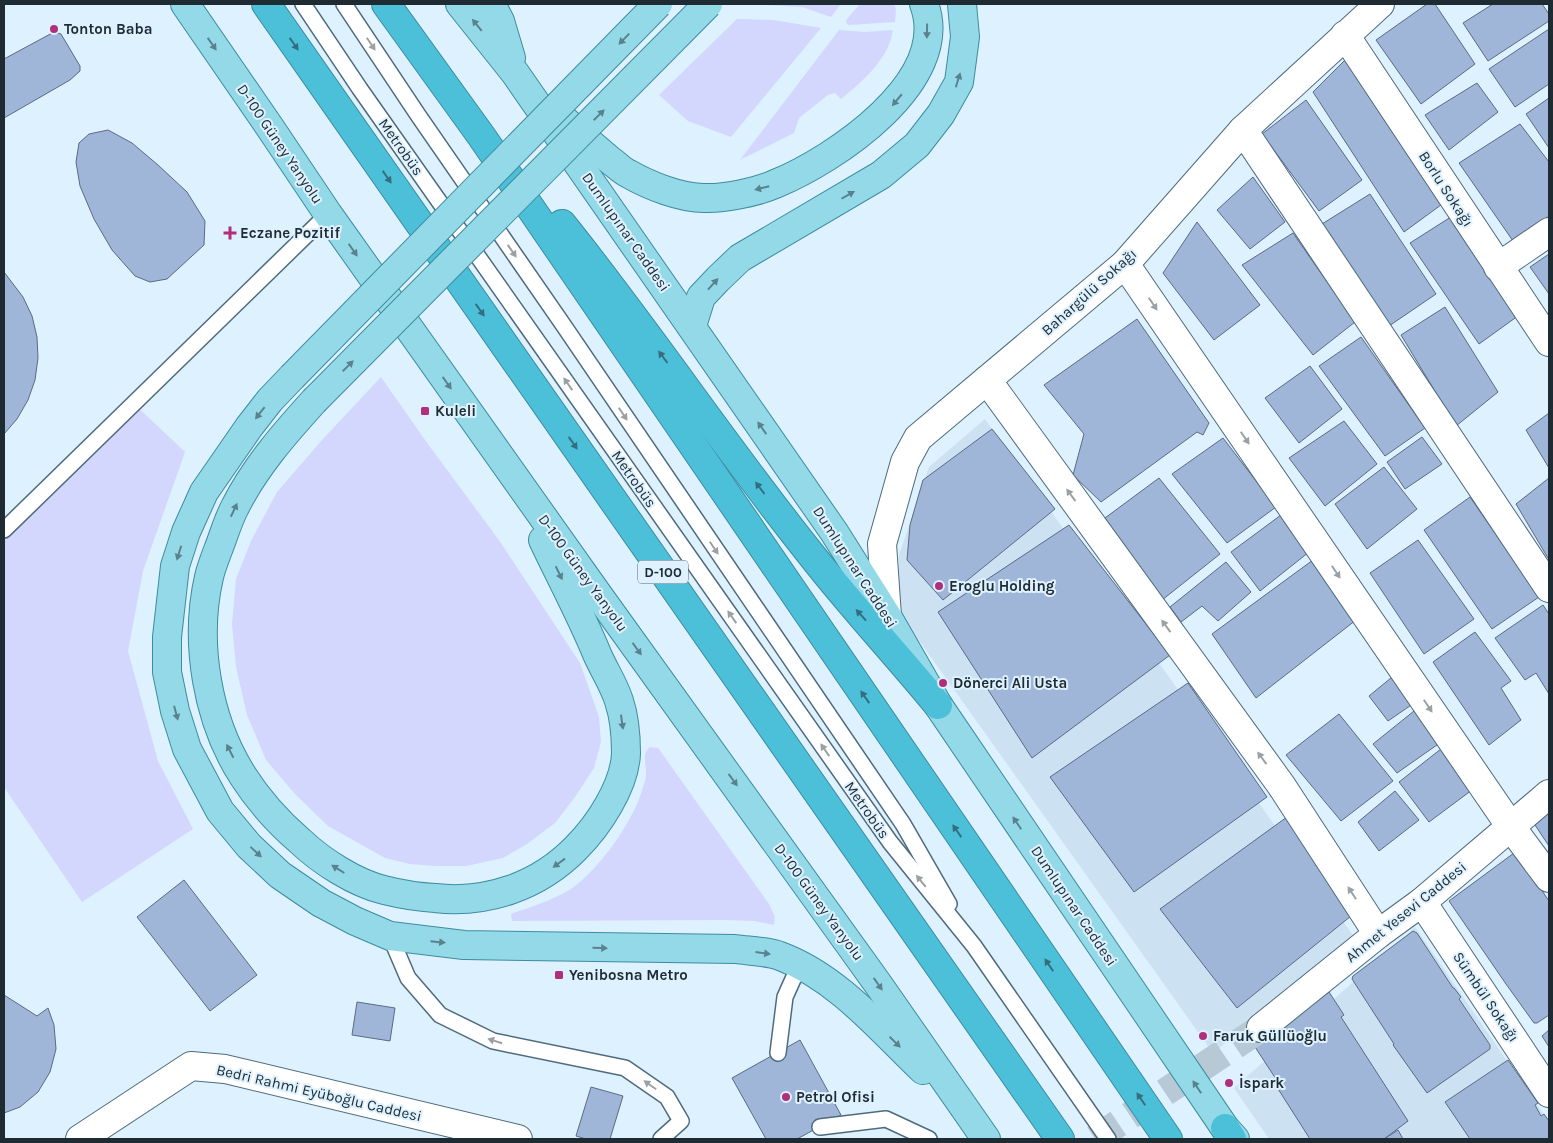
<svg xmlns="http://www.w3.org/2000/svg" width="1553" height="1143" font-family="Karla,sans-serif">
<style>
.built{fill:#cce2f2}
.green{fill:#d3d7fe}
.building{fill:#a0b6d9;stroke:#5a6a84}
.lines{fill:none;stroke-linecap:round;stroke-linejoin:round}
.secondary-tunnel{stroke:#b7c9d5;stroke-width:28;stroke-dasharray:28 14;stroke-linecap:butt}
.lane-casing{stroke:#4e6b7d;stroke-width:18}
.street-casing{stroke:#4e6b7d;stroke-width:30}
.secondary-casing{stroke:#4e6b7d;stroke-width:30}
.primary-casing{stroke:#3d8c9f;stroke-width:30}
.highway-casing{stroke:#3d8c9f;stroke-width:30}
.lane{stroke:#fff;stroke-width:15}
.street{stroke:#fff;stroke-width:28}
.secondary{stroke:#fff;stroke-width:28}
.primary{stroke:#94d9e8;stroke-width:28}
.highway{stroke:#4dc0d9;stroke-width:28}
.primary-bridge-casing{stroke:#3d8c9f;stroke-width:30;stroke-linecap:butt}
.primary-bridge{stroke:#94d9e8;stroke-width:28}
.oneway{fill:#5a828e}
.oneway2{fill:#346e7e}
.oneway3{fill:#9aa0a3}
.poi-dot{fill:#af2f7d;stroke:#ddf1fe;stroke-width:2}
.labels{text-anchor:middle;stroke-width:4;stroke-linejoin:round;paint-order:stroke}
.shield{fill:#ddf1fe;stroke:#586670;stroke-width:1}
.shield-label{font-size:14px;font-weight:bold;fill:#1f2b33}
.poi-label{font-size:15px;font-weight:bold;fill:#1f2b33;stroke:#ddf1fe;text-anchor:start}
.street-label{font-size:15px;fill:#1f2b33;stroke:#ddf1fe}
</style>
<rect width="100%" height="100%" fill="#ddf1fe"/>
<g class="built">
<polygon points="985,419 1355,938 1213,1053 898,611 899,555 929,467"/>
<polygon points="1415,927 1549,1122 1549,1139 1269,1139 1234,1088"/>
</g>
<g class="green">
<polygon points="751,4 841,4 831,17 802,7"/>
<polygon points="860,4 894,4 896,9 895,22 848,25 846,22 847,19"/>
<polygon points="737,19 774,20 821,28 731,137 688,121 659,95"/>
<path d="M839 30 864 32 893 30C889 59 862 82 841 99L835 93 828 95 799 118 794 133 740 160Z"/>
<polygon points="381,377 425,440 501,543 580,663 599,717 601,742 594,768 575,797 555,823 527,844 503,858 466,866 436,866 410,864 385,858 328,826 295,794 266,760 247,715 236,667 232,624 236,579 251,541 277,492 322,440"/>
<polygon points="129,399 185,452 143,571 128,651 158,761 193,829 82,902 4,787 4,520"/>
<path d="M650 747 658 748 661 752 769 904 775 917 774 925 755 921 725 920 512 921 511 914C531 907 553 900 571 889 599 870 635 819 643 787 644 783 646 780 646 776 647 766 641 754 650 747Z"/>
</g>
<g class="building">
<polygon points="1427,4 1435,4 1475,64 1421,104 1376,40"/>
<polygon points="1493,4 1542,4 1549,14 1549,21 1488,61 1463,23"/>
<polygon points="1549,29 1549,84 1515,107 1489,69"/>
<polygon points="54,32 61,34 80,66 80,71 70,80 4,118 4,59"/>
<polygon points="1349,56 1445,202 1404,232 1313,92"/>
<polygon points="1477,83 1498,112 1449,150 1425,115"/>
<polygon points="1549,98 1549,148 1526,114"/>
<polygon points="1306,100 1362,180 1319,211 1262,134"/>
<polygon points="1520,124 1549,162 1549,216 1513,241 1459,163"/>
<polygon points="108,130 132,143 158,165 187,192 205,221 204,245 167,279 150,282 135,276 112,250 94,219 80,186 76,162 79,143 89,134"/>
<polygon points="1253,177 1285,222 1250,249 1217,210"/>
<polygon points="1370,194 1436,294 1389,326 1322,224"/>
<polygon points="1454,215 1522,313 1479,344 1410,243"/>
<polygon points="1197,222 1260,305 1214,340 1163,273"/>
<polygon points="1293,233 1355,322 1313,355 1242,265"/>
<polygon points="1549,254 1549,294 1530,267"/>
<polygon points="4,272 23,297 32,316 37,337 38,358 35,380 28,400 17,419 4,434"/>
<polygon points="1445,307 1498,392 1456,426 1401,335"/>
<polygon points="1137,319 1209,423 1203,435 1197,432 1101,502 1073,475 1084,434 1044,385"/>
<polygon points="1361,337 1425,428 1385,456 1319,366"/>
<polygon points="1310,366 1342,409 1299,443 1265,398"/>
<polygon points="1549,413 1549,468 1526,430"/>
<polygon points="1344,421 1377,464 1325,506 1289,458"/>
<polygon points="992,429 1055,509 943,600 907,560 910,525 923,480"/>
<polygon points="1422,437 1442,464 1405,489 1387,462"/>
<polygon points="1223,438 1276,507 1227,543 1172,474"/>
<polygon points="1384,467 1417,509 1367,549 1335,504"/>
<polygon points="1159,478 1220,554 1162,600 1105,518"/>
<polygon points="1549,478 1549,557 1548,558 1516,504"/>
<polygon points="1470,497 1539,597 1492,629 1424,530"/>
<polygon points="1281,515 1309,552 1260,591 1231,552"/>
<polygon points="1069,525 1170,655 1032,758 938,612"/>
<polygon points="1418,540 1474,619 1424,654 1370,573"/>
<polygon points="1313,560 1356,620 1256,698 1212,634"/>
<polygon points="1226,562 1251,592 1218,621 1202,606 1181,622 1170,607"/>
<polygon points="1543,605 1549,614 1549,694 1536,673 1525,680 1495,638"/>
<polygon points="1475,632 1511,681 1501,688 1521,720 1489,745 1433,662"/>
<polygon points="1397,673 1417,701 1388,721 1369,696"/>
<polygon points="1188,683 1267,797 1134,892 1050,777"/>
<polygon points="1419,707 1444,740 1397,773 1373,744"/>
<polygon points="1339,714 1393,781 1341,821 1286,755"/>
<polygon points="1446,745 1476,787 1429,822 1399,782"/>
<polygon points="1395,791 1419,820 1379,851 1358,822"/>
<polygon points="1549,813 1549,846 1535,825"/>
<polygon points="1287,817 1356,912 1237,1008 1160,909"/>
<polygon points="1514,853 1516,853 1549,901 1549,1015 1537,1023 1534,1023 1506,984 1449,901"/>
<polygon points="184,880 257,975 210,1011 137,917"/>
<polygon points="1413,931 1417,933 1453,988 1454,988 1461,997 1459,999 1490,1045 1490,1049 1427,1093 1393,1045 1394,1044 1352,979 1353,976"/>
<polygon points="1329,992 1344,1015 1341,1017 1408,1121 1384,1139 1310,1139 1273,1081 1276,1079 1255,1047"/>
<polygon points="4,995 37,1016 48,1008 54,1025 56,1049 50,1072 38,1092 20,1107 4,1113"/>
<polygon points="357,1002 395,1008 390,1041 352,1035"/>
<polygon points="1549,1030 1549,1047 1542,1036"/>
<polygon points="800,1040 841,1115 797,1139 766,1139 732,1078"/>
<polygon points="1508,1060 1538,1103 1535,1105 1541,1116 1544,1114 1549,1121 1549,1139 1470,1139 1445,1102"/>
<polygon points="591,1087 623,1096 610,1139 586,1139 576,1136"/>
<polygon points="1398,1130 1403,1139 1384,1139 1395,1132"/>
</g>
<g class="lines">
<polyline class="secondary-tunnel" points="1095,1139 1261,1028"/>
<g class="lane-casing">
<g id="lane">
<polyline points="303,4 360,89 890,842 974,946 1108,1139"/>
<polyline points="344,4 418,115 564,326 903,824 949,904"/>
<polyline points="4,530 328,214"/>
<polyline points="390,936 408,978 440,1015 493,1041 625,1068 667,1097 681,1121 661,1139"/>
<polyline points="778,1053 785,997 794,977 806,968"/>
<polyline points="820,1127 886,1119 929,1139"/>
</g>
</g>
<g class="street-casing">
<g id="street">
<polyline points="1345,35 1549,342"/>
<polyline points="1243,130 1549,588"/>
<polyline points="1125,264 1511,827 1549,878"/>
<polyline points="1498,267 1549,232"/>
<polyline points="987,380 1281,785 1378,934"/>
<polyline points="887,616 882,544 905,462 918,438 1125,264 1243,130 1380,4"/>
<polyline points="1422,902 1549,1093"/>
</g>
</g>
<g class="secondary-casing">
<g id="secondary">
<polyline points="1261,1028 1378,934 1422,902 1549,794"/>
<polyline points="80,1139 191,1066 225,1069 518,1139"/>
</g>
</g>
<g class="primary-casing">
<g id="primary">
<polyline points="185,4 269,126 328,214 599,596 878,984 986,1139"/>
<polyline points="460,4 515,73 834,532 887,616 938,705 1225,1128 1235,1139"/>
<polyline points="491,4 500,21 511,58"/>
<path d="M562 118C578 133 594 147 611 161 617 165 622 171 629 174 650 186 681 198 704 198 723 199 757 192 775 184 834 160 953 81 924 4"/>
<polyline points="692,326 701,297 718,279 740,258 881,175 917,145 941,114 959,82 965,37 962,4"/>
<path d="M292 377 270 400 249 427 204 492 186 532 175 566 167 637V672L175 711 187 749 220 811 249 846 280 875 321 903 355 921 390 936 464 945 735 949C749 951 767 951 780 956 837 977 880 1029 923 1070"/>
<path d="M314 401C285 433 255 467 235 507 228 520 224 535 218 550 215 558 211 568 209 577 194 642 207 720 243 776 259 801 278 822 300 841 321 861 355 883 384 890 400 894 418 897 435 898 487 904 539 886 576 848 598 826 625 786 626 753 626 737 624 716 619 701 614 685 604 670 597 654 581 615 561 578 543 540"/>
</g>
</g>
<g class="highway-casing">
<g id="highway">
<polyline points="266,4 1060,1139"/>
<polyline points="386,4 482,137 1168,1139"/>
<path d="M562 224C649 332 726 449 813 557 853 608 897 655 938 705"/>
<polyline points="1225,1128 1232,1139"/>
</g>
</g>
<use href="#lane" class="lane"/>
<use href="#street" class="street"/>
<use href="#secondary" class="secondary"/>
<use href="#primary" class="primary"/>
<use href="#highway" class="highway"/>
<g class="primary-bridge-casing">
<g id="primary-bridge">
<polyline points="292,377 658,4"/>
<polyline points="314,401 708,4"/>
</g>
</g>
<use href="#primary-bridge" class="primary-bridge"/>
</g>
<defs><path id="oneway-solid" d="M-6-.8H1V-3.2L6.5 0L1 3.2V.8H-6Z" transform="scale(1.25)"/></defs>
<g class="oneway">
<use href="#oneway-solid" transform="translate(477 25) rotate(-129)"/>
<use href="#oneway-solid" transform="translate(927 31) rotate(91)"/>
<use href="#oneway-solid" transform="translate(624 39) rotate(134)"/>
<use href="#oneway-solid" transform="translate(212 44) rotate(55)"/>
<use href="#oneway-solid" transform="translate(958 80) rotate(-73)"/>
<use href="#oneway-solid" transform="translate(897 100) rotate(130)"/>
<use href="#oneway-solid" transform="translate(599 115) rotate(-45)"/>
<use href="#oneway-solid" transform="translate(762 188) rotate(166)"/>
<use href="#oneway-solid" transform="translate(848 195) rotate(-30)"/>
<use href="#oneway-solid" transform="translate(353 250) rotate(55)"/>
<use href="#oneway-solid" transform="translate(713 284) rotate(-48)"/>
<use href="#oneway-solid" transform="translate(348 366) rotate(-45)"/>
<use href="#oneway-solid" transform="translate(447 383) rotate(55)"/>
<use href="#oneway-solid" transform="translate(260 413) rotate(128)"/>
<use href="#oneway-solid" transform="translate(762 428) rotate(-125)"/>
<use href="#oneway-solid" transform="translate(234 510) rotate(-65)"/>
<use href="#oneway-solid" transform="translate(179 553) rotate(107)"/>
<use href="#oneway-solid" transform="translate(559 573) rotate(64)"/>
<use href="#oneway-solid" transform="translate(637 649) rotate(54)"/>
<use href="#oneway-solid" transform="translate(176 713) rotate(75)"/>
<use href="#oneway-solid" transform="translate(622 722) rotate(82)"/>
<use href="#oneway-solid" transform="translate(230 751) rotate(-117)"/>
<use href="#oneway-solid" transform="translate(733 780) rotate(54)"/>
<use href="#oneway-solid" transform="translate(1017 823) rotate(-124)"/>
<use href="#oneway-solid" transform="translate(256 852) rotate(43)"/>
<use href="#oneway-solid" transform="translate(559 863) rotate(144)"/>
<use href="#oneway-solid" transform="translate(338 869) rotate(-148)"/>
<use href="#oneway-solid" transform="translate(438 942) rotate(6)"/>
<use href="#oneway-solid" transform="translate(600 948) rotate(1)"/>
<use href="#oneway-solid" transform="translate(763 953) rotate(8)"/>
<use href="#oneway-solid" transform="translate(878 984) rotate(55)"/>
<use href="#oneway-solid" transform="translate(895 1042) rotate(44)"/>
<use href="#oneway-solid" transform="translate(1197 1087) rotate(-124)"/>
</g>
<g class="oneway2">
<use href="#oneway-solid" transform="translate(294 44) rotate(55)"/>
<use href="#oneway-solid" transform="translate(387 177) rotate(55)"/>
<use href="#oneway-solid" transform="translate(480 310) rotate(55)"/>
<use href="#oneway-solid" transform="translate(663 357) rotate(-127)"/>
<use href="#oneway-solid" transform="translate(573 443) rotate(55)"/>
<use href="#oneway-solid" transform="translate(760 488) rotate(-127)"/>
<use href="#oneway-solid" transform="translate(861 615) rotate(-132)"/>
<use href="#oneway-solid" transform="translate(865 697) rotate(-125)"/>
<use href="#oneway-solid" transform="translate(957 831) rotate(-125)"/>
<use href="#oneway-solid" transform="translate(1049 965) rotate(-124)"/>
<use href="#oneway-solid" transform="translate(1141 1099) rotate(-124)"/>
</g>
<g class="oneway3">
<use href="#oneway-solid" transform="translate(371 44) rotate(56)"/>
<use href="#oneway-solid" transform="translate(512 251) rotate(55)"/>
<use href="#oneway-solid" transform="translate(1153 304) rotate(56)"/>
<use href="#oneway-solid" transform="translate(568 384) rotate(-125)"/>
<use href="#oneway-solid" transform="translate(623 414) rotate(56)"/>
<use href="#oneway-solid" transform="translate(1245 438) rotate(56)"/>
<use href="#oneway-solid" transform="translate(1071 495) rotate(-126)"/>
<use href="#oneway-solid" transform="translate(714 548) rotate(56)"/>
<use href="#oneway-solid" transform="translate(1336 572) rotate(56)"/>
<use href="#oneway-solid" transform="translate(732 617) rotate(-125)"/>
<use href="#oneway-solid" transform="translate(1166 626) rotate(-126)"/>
<use href="#oneway-solid" transform="translate(1428 706) rotate(56)"/>
<use href="#oneway-solid" transform="translate(825 750) rotate(-125)"/>
<use href="#oneway-solid" transform="translate(1262 758) rotate(-126)"/>
<use href="#oneway-solid" transform="translate(921 881) rotate(-129)"/>
<use href="#oneway-solid" transform="translate(1352 893) rotate(-123)"/>
<use href="#oneway-solid" transform="translate(495 1041) rotate(-162)"/>
<use href="#oneway-solid" transform="translate(650 1085) rotate(-145)"/>
</g>
<g class="poi-dot">
<circle cx="54" cy="29" r="5"/>
<path d="M227.5 225.5h5v5h5v5h-5v5h-5v-5h-5v-5h5z"/>
<rect x="420" y="406" width="10" height="10" rx="2.5"/>
<circle cx="939" cy="586" r="5"/>
<circle cx="943" cy="683" r="5"/>
<rect x="554" y="970" width="10" height="10" rx="2.5"/>
<circle cx="1203" cy="1036" r="5"/>
<circle cx="1229" cy="1083" r="5"/>
<circle cx="786" cy="1097" r="5"/>
</g>
<g class="labels">
<rect class="shield" x="638" y="560.5" width="50" height="23" rx="4"/>
<g class="shield-label">
<text x="663" y="577">D-100</text>
</g>
<g class="poi-label">
<text x="64" y="34">Tonton Baba</text>
<text x="240" y="238">Eczane Pozitif</text>
<text x="435" y="416">Kuleli</text>
<text x="949" y="591">Eroglu Holding</text>
<text x="953" y="688">Dönerci Ali Usta</text>
<text x="569" y="980">Yenibosna Metro</text>
<text x="1213" y="1041">Faruk Güllüoğlu</text>
<text x="1239" y="1088">İspark</text>
<text x="796" y="1102">Petrol Ofisi</text>
</g>
<g class="street-label">
<text transform="translate(280 144) rotate(56)" y="5">D-100 Güney Yanyolu</text>
<text transform="translate(401 147) rotate(55)" y="5">Metrobüs</text>
<text transform="translate(1446 189) rotate(57)" y="5">Borlu Sokağı</text>
<text transform="translate(626 232) rotate(55)" y="5">Dumlupınar Caddesi</text>
<text transform="translate(1089 292) rotate(-42)" y="5">Bahargülü Sokağı</text>
<text transform="translate(634 479) rotate(55)" y="5">Metrobüs</text>
<text transform="translate(855 567) rotate(57)" y="5">Dumlupınar Caddesi</text>
<text transform="translate(583 573) rotate(54)" y="5">D-100 Güney Yanyolu</text>
<text transform="translate(867 810) rotate(55)" y="5">Metrobüs</text>
<text transform="translate(819 902) rotate(54)" y="5">D-100 Güney Yanyolu</text>
<text transform="translate(1074 906) rotate(56)" y="5">Dumlupınar Caddesi</text>
<text transform="translate(1406 912) rotate(-39)" y="5">Ahmet Yesevi Caddesi</text>
<text transform="translate(1486 997) rotate(56)" y="5">Sümbül Sokağı</text>
<text transform="translate(319 1093) rotate(13)" y="5">Bedri Rahmi Eyüboğlu Caddesi</text>
</g>
</g>
<rect width="1553" height="1143" fill="none" stroke="#1f2b33" stroke-width="10"/>
</svg>
